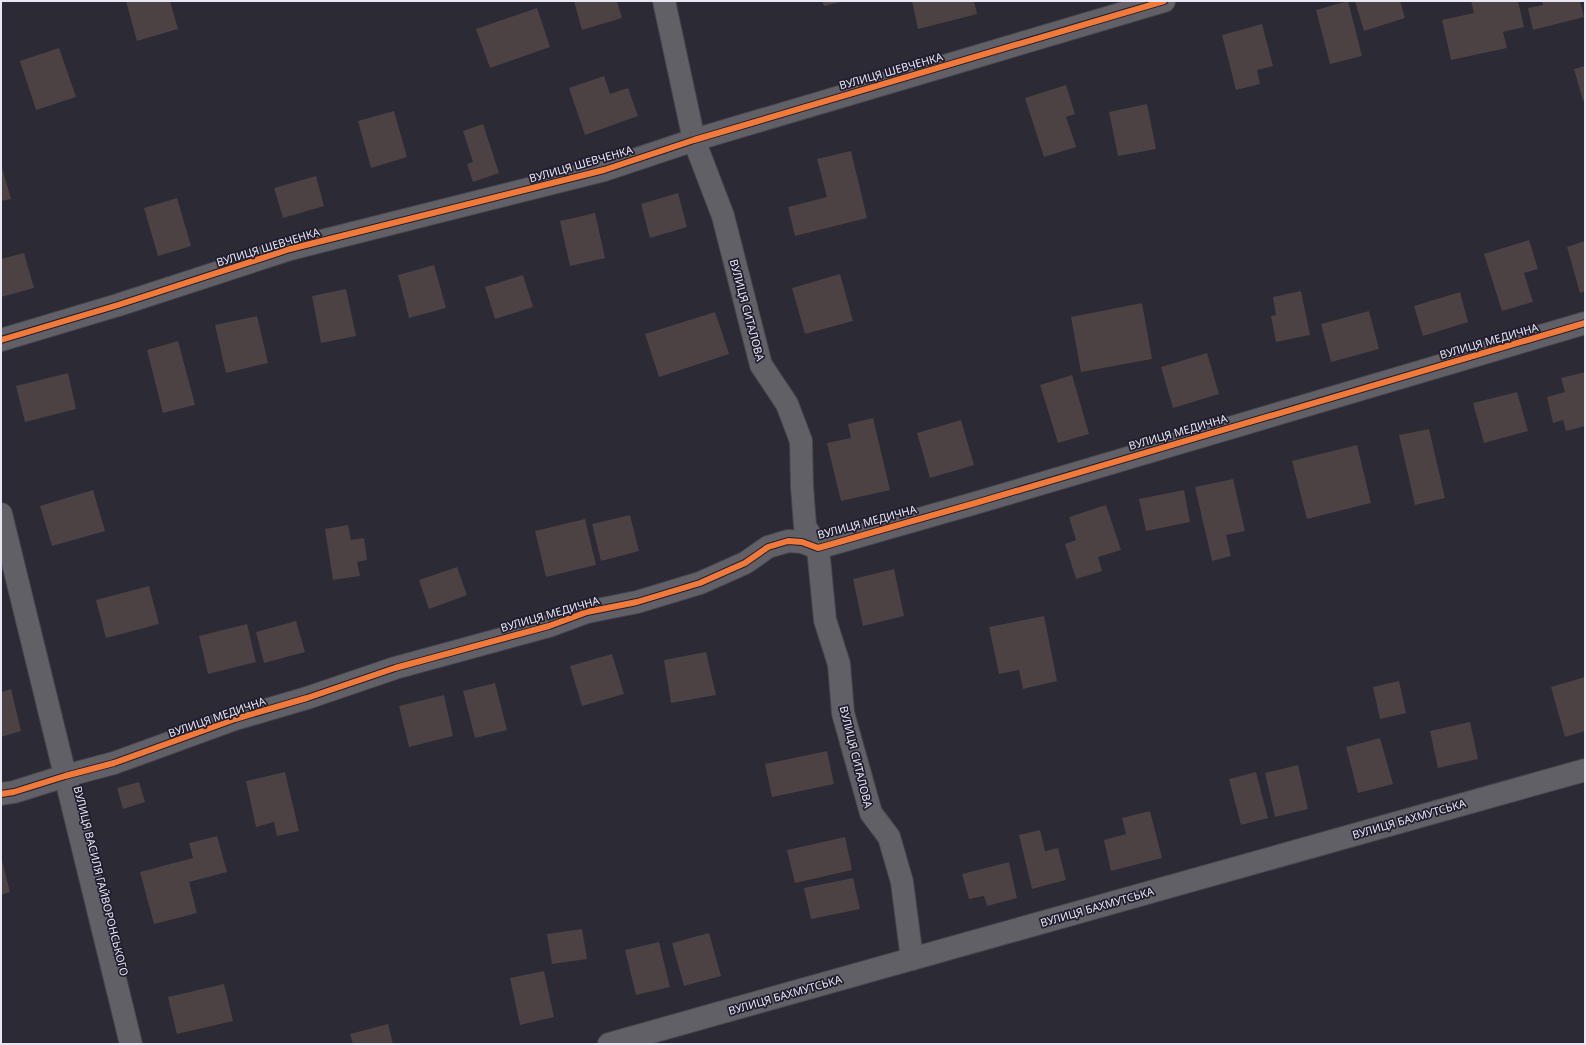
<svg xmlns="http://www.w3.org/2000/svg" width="1586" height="1045" font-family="'Noto Sans',sans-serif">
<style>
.building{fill:#4c4143}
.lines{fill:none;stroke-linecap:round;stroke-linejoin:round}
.street-casing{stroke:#47464f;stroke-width:24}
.street{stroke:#616067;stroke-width:22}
.cycleway-casing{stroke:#201d2e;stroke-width:8}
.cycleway{stroke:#f17a3a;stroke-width:6}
.labels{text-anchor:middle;stroke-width:3.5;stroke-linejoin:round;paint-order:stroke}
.street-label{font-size:11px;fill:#e9e7f4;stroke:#201d2e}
</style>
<rect width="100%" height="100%" fill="#2c2a34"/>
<g class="building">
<polygon points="126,1 170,1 178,29 137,41"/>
<polygon points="574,1 617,1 622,18 582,30"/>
<polygon points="822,1 841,1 841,2 824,6"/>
<polygon points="912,1 974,1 977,14 918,29"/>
<polygon points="1348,1 1362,56 1330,64 1316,10"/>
<polygon points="1355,1 1400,1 1405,18 1364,31"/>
<polygon points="1471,1 1518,1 1524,27 1503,32 1507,48 1451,60 1442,20 1474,13"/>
<polygon points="1542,1 1580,1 1584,17 1533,30 1528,8 1543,5"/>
<polygon points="537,8 550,47 490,68 476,29"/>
<polygon points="1262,24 1273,66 1257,70 1260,84 1236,90 1222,35"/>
<polygon points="59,48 76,97 36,110 20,61"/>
<polygon points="1585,66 1585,100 1583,101 1574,69"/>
<polygon points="604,76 610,94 628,88 638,116 585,135 569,88"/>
<polygon points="1066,85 1075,114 1066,117 1076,147 1044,157 1025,98"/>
<polygon points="1147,104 1156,149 1118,156 1109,112"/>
<polygon points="394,111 407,157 371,168 358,121"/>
<polygon points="483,124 499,173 473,182 467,164 473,162 463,131"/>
<polygon points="851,151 867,218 795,236 788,207 827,197 817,159"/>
<polygon points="1,164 11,199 1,201"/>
<polygon points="316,176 324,206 283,218 274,188"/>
<polygon points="678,193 687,227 650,238 641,204"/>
<polygon points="177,198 191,246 158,256 144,208"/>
<polygon points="595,213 605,258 570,266 560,221"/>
<polygon points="1529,240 1538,269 1524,273 1533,302 1502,311 1484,254"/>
<polygon points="1585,241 1585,291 1580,293 1567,247"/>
<polygon points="24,253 34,288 1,297 1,259"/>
<polygon points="434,265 446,308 409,318 398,275"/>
<polygon points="840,274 853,321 805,334 792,288"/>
<polygon points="523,275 533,307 495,319 485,287"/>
<polygon points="346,289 356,336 321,343 312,296"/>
<polygon points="1301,291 1310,335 1276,342 1271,316 1276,315 1273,297"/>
<polygon points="1460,292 1468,322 1423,336 1414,306"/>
<polygon points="1142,303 1152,359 1081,372 1071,317"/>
<polygon points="1369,311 1379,349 1331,362 1321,324"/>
<polygon points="715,312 729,354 659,377 645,334"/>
<polygon points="257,316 268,363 226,373 215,325"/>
<polygon points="178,341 195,405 163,413 147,350"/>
<polygon points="1207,353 1219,394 1173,408 1161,367"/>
<polygon points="1585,372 1585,426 1566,431 1563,420 1553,423 1547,397 1565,392 1561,378"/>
<polygon points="68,373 76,409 25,422 16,386"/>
<polygon points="1072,375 1089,434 1058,443 1040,385"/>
<polygon points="1517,392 1528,431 1484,443 1473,403"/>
<polygon points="873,418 890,490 841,501 827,443 851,438 848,424"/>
<polygon points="961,420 974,465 930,478 917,433"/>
<polygon points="1429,429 1445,498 1415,505 1399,435"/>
<polygon points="1357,445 1371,503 1307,519 1292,461"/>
<polygon points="1233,479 1245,531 1226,535 1231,556 1212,561 1195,487"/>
<polygon points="93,490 105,531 52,546 40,506"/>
<polygon points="1184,490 1190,522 1146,531 1139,499"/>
<polygon points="1106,505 1121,550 1098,557 1102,571 1076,579 1065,544 1076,540 1069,517"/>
<polygon points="630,515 639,551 601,561 592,524"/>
<polygon points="585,519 596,565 546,577 535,531"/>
<polygon points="348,525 351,540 364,538 367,560 357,562 360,576 333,580 325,529"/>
<polygon points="457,567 467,595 429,609 419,580"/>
<polygon points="894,569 904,616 863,626 853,579"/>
<polygon points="149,586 159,624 106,638 96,600"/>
<polygon points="1044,616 1057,681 1023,689 1019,670 999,674 989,627"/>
<polygon points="296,621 305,652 264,663 256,632"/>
<polygon points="247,624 256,662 208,674 199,636"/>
<polygon points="706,652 716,695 671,703 664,660"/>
<polygon points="612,654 624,694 582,706 570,666"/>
<polygon points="1585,677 1585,731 1565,737 1551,687"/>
<polygon points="1399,681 1406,713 1380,719 1373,687"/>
<polygon points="495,683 507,730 475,738 463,691"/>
<polygon points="11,689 21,731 1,737 1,692"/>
<polygon points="444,695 453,736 409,747 399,706"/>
<polygon points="1470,722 1478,759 1438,768 1430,731"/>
<polygon points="1380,738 1393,784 1358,793 1346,747"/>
<polygon points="827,751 834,784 772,797 765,764"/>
<polygon points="1298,765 1308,809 1275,817 1265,773"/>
<polygon points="285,772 299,831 277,836 274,822 256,827 246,781"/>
<polygon points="1256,772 1268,818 1241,825 1229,779"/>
<polygon points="139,782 145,802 123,809 117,788"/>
<polygon points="1150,811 1162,858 1111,871 1104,840 1126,834 1122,818"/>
<polygon points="1040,830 1045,851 1058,848 1066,880 1032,889 1019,835"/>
<polygon points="217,836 227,872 189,882 197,913 154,924 140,872 193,858 189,843"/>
<polygon points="845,837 852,870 795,883 787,850"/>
<polygon points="2,861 10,892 1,895 1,862"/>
<polygon points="1009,862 1017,898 987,906 984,896 969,899 962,874"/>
<polygon points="853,878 860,909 811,919 804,888"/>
<polygon points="582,929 587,959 552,964 547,934"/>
<polygon points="709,933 721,976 684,986 672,943"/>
<polygon points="659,942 670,987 636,995 625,950"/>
<polygon points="544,971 554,1017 520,1025 510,978"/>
<polygon points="224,984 233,1021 177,1034 168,997"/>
<polygon points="388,1024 393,1044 353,1044 350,1034"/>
</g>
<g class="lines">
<g class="street-casing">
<g id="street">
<polyline points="664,1 694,140 723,216 761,365 787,404 801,441 802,486 805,526 818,548 825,620 839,664 843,713 871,813 889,837 902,882 912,959"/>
<polyline points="1,340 118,305 290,249 604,170 694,140 1164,1"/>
<polyline points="1,514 131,1044"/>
<polyline points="1,794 14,792 65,776 114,763 235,719 307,698 395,668 549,626 587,612 637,602 700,583 745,563 768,547 788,541 802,542 818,548 972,504 1585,323"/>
<polyline points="609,1044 1585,770"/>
</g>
</g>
<use href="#street" class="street"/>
<g class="cycleway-casing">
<g id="cycleway">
<polyline points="1,340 118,305 290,249 604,170 694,140 1164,1"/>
<polyline points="1,794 14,792 65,776 114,763 235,719 307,698 395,668 549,626 587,612 637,602 700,583 745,563 768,547 788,541 802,542 818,548 972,504 1585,323"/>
</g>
</g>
<use href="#cycleway" class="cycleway"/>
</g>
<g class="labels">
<g class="street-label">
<text transform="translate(891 71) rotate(-16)" y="4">ВУЛИЦЯ ШЕВЧЕНКА</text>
<text transform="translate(581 164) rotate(-16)" y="4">ВУЛИЦЯ ШЕВЧЕНКА</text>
<text transform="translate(268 247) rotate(-17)" y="4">ВУЛИЦЯ ШЕВЧЕНКА</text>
<text transform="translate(747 310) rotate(75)" y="4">ВУЛИЦЯ СИТАЛОВА</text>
<text transform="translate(1489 341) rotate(-16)" y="4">ВУЛИЦЯ МЕДИЧНА</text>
<text transform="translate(1178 432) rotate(-16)" y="4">ВУЛИЦЯ МЕДИЧНА</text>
<text transform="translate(867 522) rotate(-15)" y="4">ВУЛИЦЯ МЕДИЧНА</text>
<text transform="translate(550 614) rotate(-16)" y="4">ВУЛИЦЯ МЕДИЧНА</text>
<text transform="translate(217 717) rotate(-19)" y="4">ВУЛИЦЯ МЕДИЧНА</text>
<text transform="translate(856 757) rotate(76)" y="4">ВУЛИЦЯ СИТАЛОВА</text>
<text transform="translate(1409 819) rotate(-16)" y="4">ВУЛИЦЯ БАХМУТСЬКА</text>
<text transform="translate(101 881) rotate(76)" y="4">ВУЛИЦЯ ВАСИЛЯ ГАЙВОРОНСЬКОГО</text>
<text transform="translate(1097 907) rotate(-16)" y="4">ВУЛИЦЯ БАХМУТСЬКА</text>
<text transform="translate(785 995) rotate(-16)" y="4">ВУЛИЦЯ БАХМУТСЬКА</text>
</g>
</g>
<rect width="1586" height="1045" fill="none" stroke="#e9e7f4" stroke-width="4"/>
</svg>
